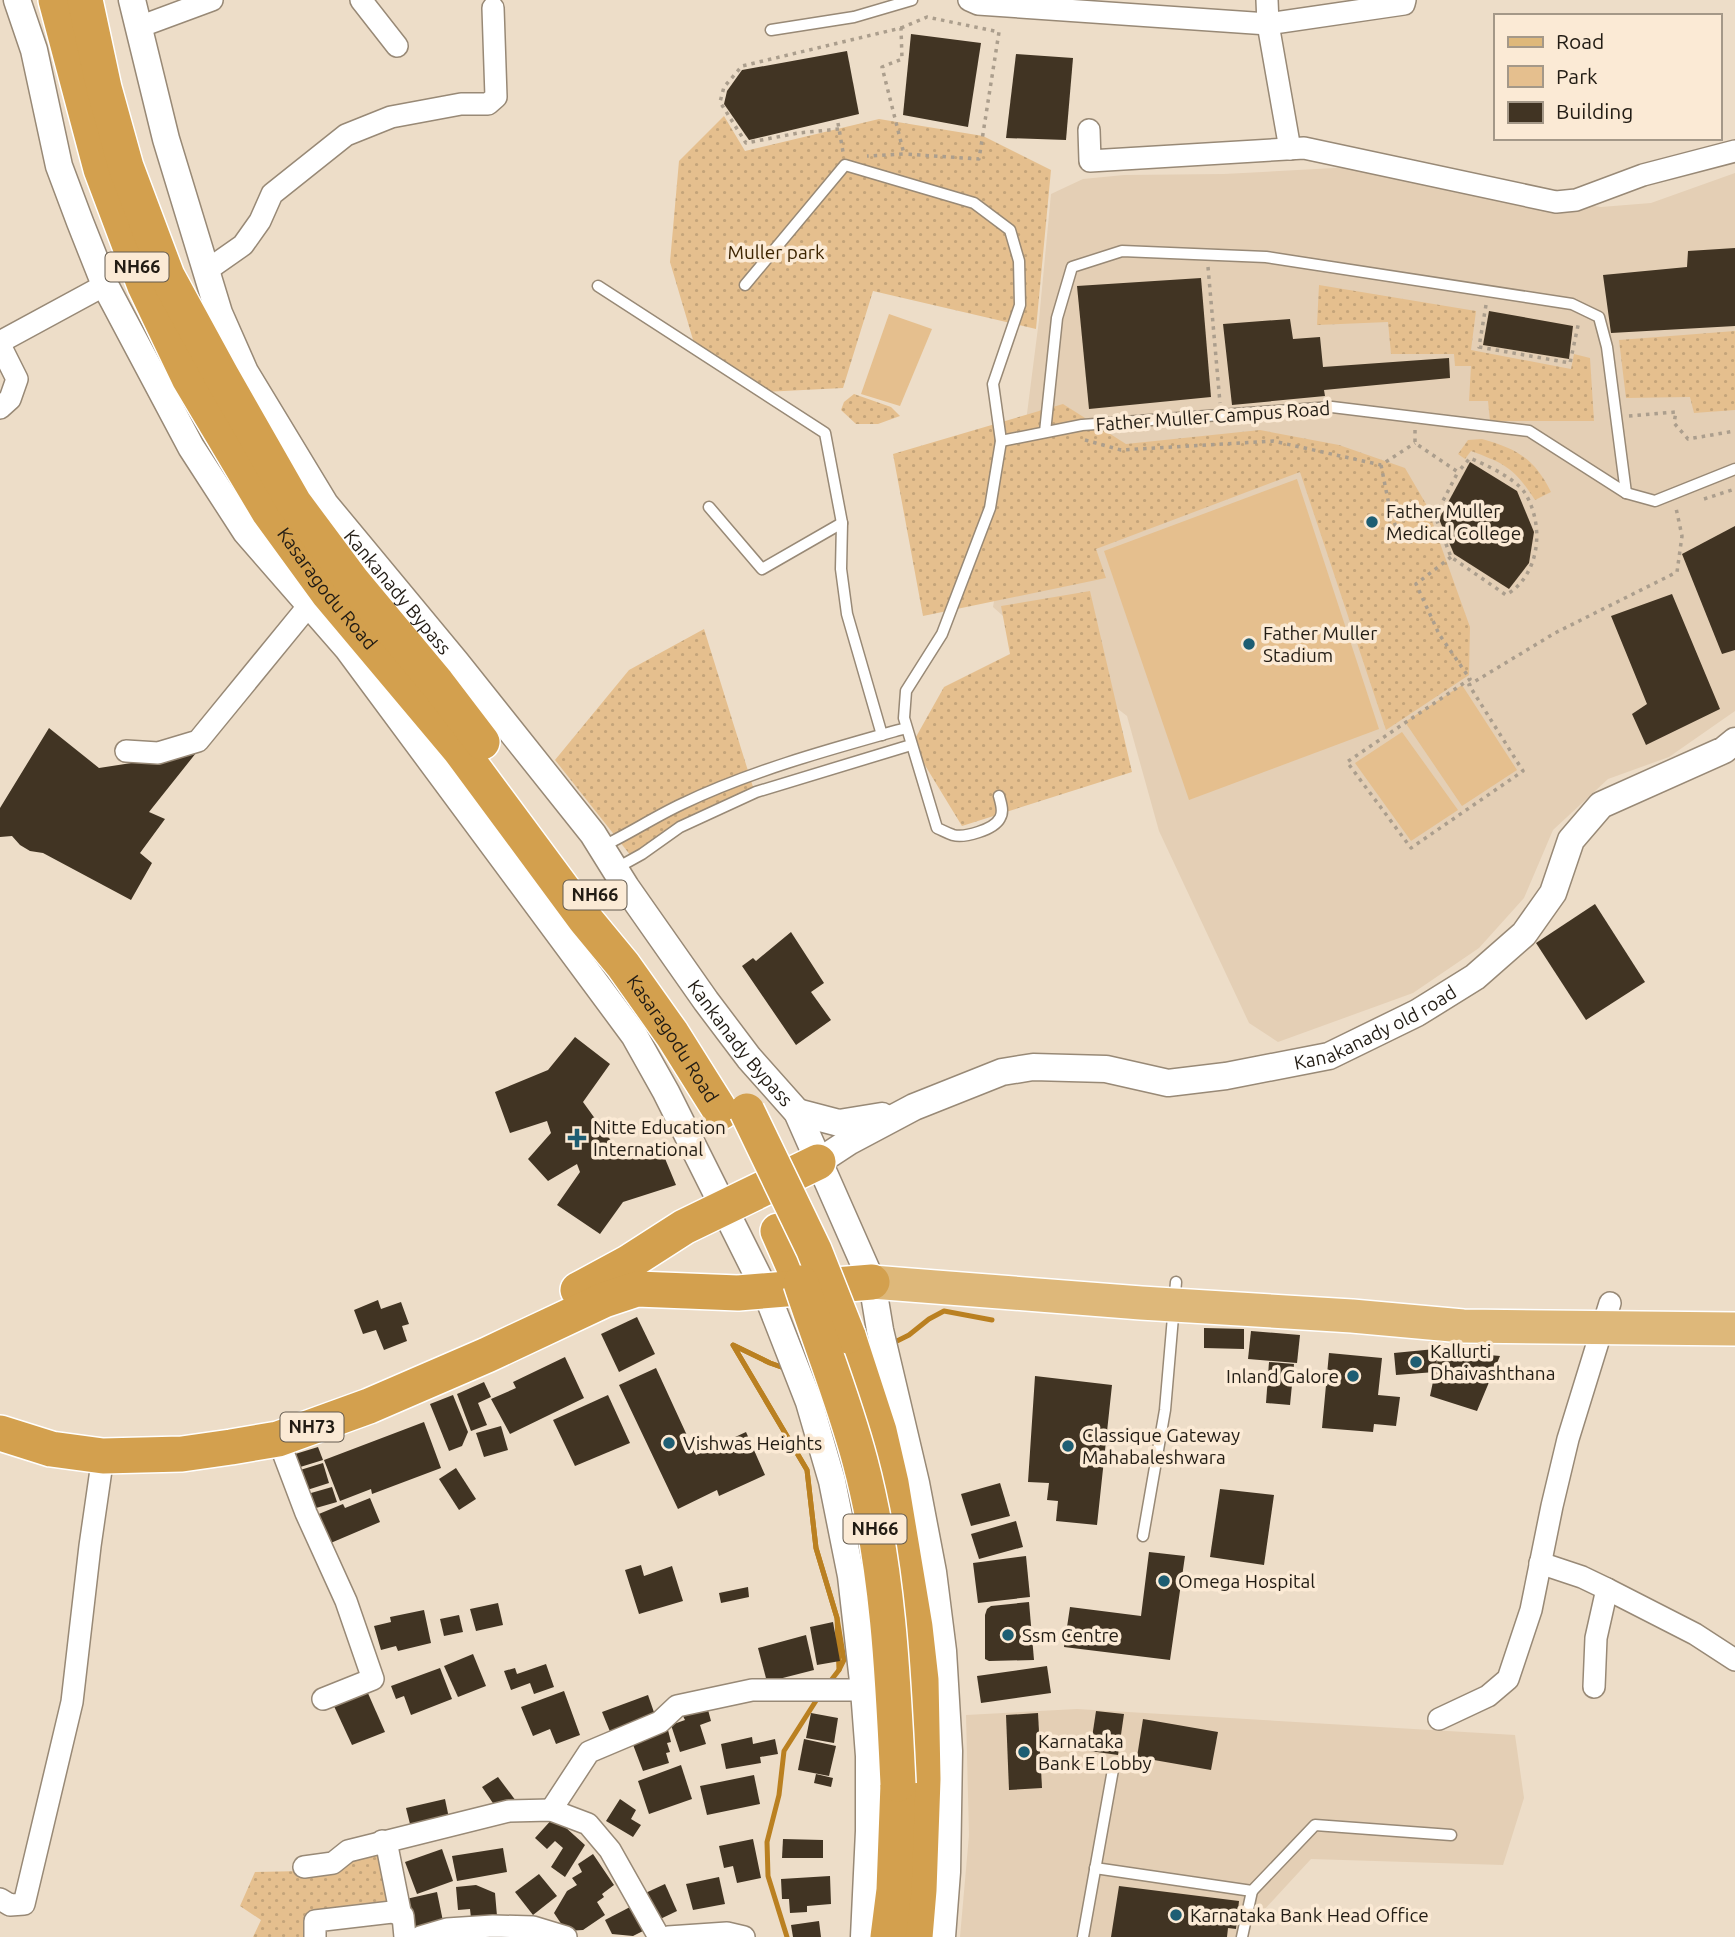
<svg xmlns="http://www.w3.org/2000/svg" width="1735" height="1937" font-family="Ubuntu,sans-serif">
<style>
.built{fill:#e4cfb5}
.green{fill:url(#green-dots)}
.pitch{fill:#e5bf8e}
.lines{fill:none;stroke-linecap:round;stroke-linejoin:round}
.stream{stroke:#ba8021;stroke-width:5}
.building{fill:#413423}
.service-casing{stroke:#988976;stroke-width:13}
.minor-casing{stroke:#988976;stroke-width:24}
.tertiary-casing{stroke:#988976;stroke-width:29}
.primary-casing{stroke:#fff;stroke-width:36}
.trunk-casing{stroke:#fff;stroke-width:38}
.path{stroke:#ab9e8d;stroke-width:3.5;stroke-dasharray:3.5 5;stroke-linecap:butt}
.service{stroke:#fff;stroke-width:10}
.minor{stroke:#fff;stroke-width:21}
.tertiary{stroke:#fff;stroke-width:26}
.primary{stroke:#deb87a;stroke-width:33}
.trunk{stroke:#d3a04e;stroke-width:35}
.trunk-bridge-casing{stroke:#fff;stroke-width:38;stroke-linecap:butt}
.trunk-bridge{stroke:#d3a04e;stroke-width:35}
.poi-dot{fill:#1e5e73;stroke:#fbead5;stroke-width:2.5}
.labels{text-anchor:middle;stroke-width:7;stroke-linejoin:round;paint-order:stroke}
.shield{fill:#fbead5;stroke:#635a4e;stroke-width:2}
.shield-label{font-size:18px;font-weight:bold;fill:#221c14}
.park-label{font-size:19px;fill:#3c2400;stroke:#fbead5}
.street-label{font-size:19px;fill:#221c14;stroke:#fbead5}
.poi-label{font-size:19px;fill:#221c14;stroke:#fbead5;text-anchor:start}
</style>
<defs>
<pattern id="green-dots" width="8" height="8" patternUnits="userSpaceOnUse" patternTransform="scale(1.75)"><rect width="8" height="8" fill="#e5bf8e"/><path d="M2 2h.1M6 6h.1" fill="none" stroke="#c4a47a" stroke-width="1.8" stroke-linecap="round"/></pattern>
</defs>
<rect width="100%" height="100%" fill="#edddc8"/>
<g class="built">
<polygon points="1353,167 1526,196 1601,207 1651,203 1735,173 1735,711 1669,757 1608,779 1553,830 1524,898 1479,948 1413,993 1278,1042 1249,1023 1159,831 1127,716 1039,648 993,607 1024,437 1039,320 1051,194 1083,179 1124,175 1224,174"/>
<polygon points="1077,1709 1515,1735 1524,1798 1503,1865 1311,1859 1239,1937 960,1937 969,1835 966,1715"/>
</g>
<g class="green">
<polygon points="724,116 745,151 879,119 983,136 1051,170 1036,329 873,291 843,388 764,392 694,343 670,262 679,161"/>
<polygon points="1319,285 1476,311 1471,350 1571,369 1574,354 1590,358 1594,421 1490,421 1488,401 1469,401 1471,366 1455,366 1454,354 1391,354 1388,322 1317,325"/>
<polygon points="1735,331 1735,410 1694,413 1690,397 1626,398 1619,340"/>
<polygon points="854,394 891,407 900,416 878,424 856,424 841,410 844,402"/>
<polygon points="1063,404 1126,444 1260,430 1339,445 1405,468 1426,504 1470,627 1469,675 1386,730 1300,472 1096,549 1106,578 923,616 893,454"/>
<path d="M1482 439C1517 449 1534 458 1551 492L1535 500C1514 468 1506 464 1471 451L1465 459 1458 454 1468 440Z"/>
<polygon points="1090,591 1132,772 962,826 912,744 944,687 1010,654 1001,606"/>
<polygon points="704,629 753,787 635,861 555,760 629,670"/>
<polygon points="379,1847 395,1904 308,1937 253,1937 261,1920 240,1906 255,1872 302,1871"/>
</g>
<g class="pitch">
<polygon points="889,314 932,329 900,406 861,394"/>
<polygon points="1297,479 1379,729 1189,800 1104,551"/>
<polygon points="1462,685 1517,770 1462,806 1405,722"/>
<polygon points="1402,732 1458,810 1411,841 1355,763"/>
</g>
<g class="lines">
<g class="stream">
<polyline points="897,1341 909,1335 929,1319 944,1311 992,1320"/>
<polyline points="787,1369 770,1363 733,1345 807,1470 816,1548 837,1618 839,1670 829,1683"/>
<polyline points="787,1369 770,1363 733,1345 807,1470 816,1548 837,1618 844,1660 839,1670"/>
<polyline points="787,1937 768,1876 767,1842 779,1795 784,1751 819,1696"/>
</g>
</g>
<g class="building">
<polygon points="911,34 981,43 968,127 903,115"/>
<polygon points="847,51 859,114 749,140 724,104 727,91 742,70"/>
<polygon points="1016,54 1073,58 1066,140 1006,138"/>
<polygon points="1735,248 1735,326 1611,333 1603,275 1687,267 1688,251"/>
<polygon points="1201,278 1211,397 1089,409 1077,286"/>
<polygon points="1489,311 1573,326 1569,359 1483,345"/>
<polygon points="1290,319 1293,339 1320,337 1323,367 1449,358 1450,378 1324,390 1325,396 1232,405 1223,324"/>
<polygon points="1470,462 1517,491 1534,532 1529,563 1509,589 1454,554 1439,519"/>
<polygon points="1735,526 1735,650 1722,654 1682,554"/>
<polygon points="1672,594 1720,709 1646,745 1632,714 1647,704 1611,616"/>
<polygon points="49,728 99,768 196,753 149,812 165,819 140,853 152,863 131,900 43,853 30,851 20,845 12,836 0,837 0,808"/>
<polygon points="1595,904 1645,982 1586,1020 1536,943"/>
<polygon points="791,932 824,983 811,992 831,1020 796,1045 742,966 753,958 756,961"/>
<polygon points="575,1037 610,1064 583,1102 617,1149 659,1144 676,1185 623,1202 600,1234 557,1205 580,1172 577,1164 548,1181 528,1159 551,1133 547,1121 510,1133 495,1092 548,1070"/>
<polygon points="378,1300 381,1309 401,1302 409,1324 402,1326 407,1341 384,1350 376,1330 363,1334 354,1310"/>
<polygon points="637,1317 655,1354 619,1372 601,1334"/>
<polygon points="1204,1328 1244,1329 1244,1349 1204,1348"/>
<polygon points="1251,1331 1300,1335 1297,1363 1248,1359"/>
<polygon points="1435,1349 1437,1364 1438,1357 1443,1358 1445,1351 1500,1356 1477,1411 1430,1396 1435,1372 1396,1375 1394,1353"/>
<polygon points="1329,1353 1382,1358 1378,1395 1400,1397 1396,1426 1374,1424 1373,1432 1322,1428"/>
<polygon points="565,1357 584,1398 510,1434 491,1399 516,1388 513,1382"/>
<polygon points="1269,1362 1294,1364 1290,1405 1266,1403"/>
<polygon points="656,1368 696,1455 746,1432 765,1475 719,1496 717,1490 678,1509 619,1385"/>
<polygon points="1035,1376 1112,1385 1097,1525 1056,1521 1058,1501 1047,1500 1049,1483 1028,1482"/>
<polygon points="484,1382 491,1397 478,1403 487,1425 471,1431 457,1394"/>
<polygon points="453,1395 468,1432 462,1446 449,1451 430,1404"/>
<polygon points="608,1395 630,1443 575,1466 553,1420"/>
<polygon points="424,1422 441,1468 372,1494 371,1489 340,1501 324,1460"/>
<polygon points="501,1426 508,1450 484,1457 476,1433"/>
<polygon points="318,1447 323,1460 297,1468 292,1455"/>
<polygon points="323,1463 329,1483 304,1491 297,1471"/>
<polygon points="456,1468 476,1499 459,1510 439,1479"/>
<polygon points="1000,1483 1010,1516 971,1526 961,1494"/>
<polygon points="332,1487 337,1502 309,1510 304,1495"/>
<polygon points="1220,1489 1274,1495 1264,1565 1210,1557"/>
<polygon points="370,1498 380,1522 326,1545 314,1516 343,1504 345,1508"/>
<polygon points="1016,1521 1023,1547 979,1559 971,1534"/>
<polygon points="1149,1552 1185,1556 1170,1660 1064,1647 1070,1607 1141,1616"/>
<polygon points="1026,1556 1030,1597 978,1603 973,1563"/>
<polygon points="641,1565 644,1576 672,1566 683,1601 639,1614 625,1570"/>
<polygon points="748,1587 749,1597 721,1603 719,1593"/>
<polygon points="1029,1602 1034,1660 989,1661 985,1659 985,1615 987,1609 991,1606"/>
<polygon points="498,1603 503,1625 476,1631 470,1609"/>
<polygon points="424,1610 431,1643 398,1651 396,1646 381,1650 374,1626 391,1622 390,1617"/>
<polygon points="459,1615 463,1632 444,1636 440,1619"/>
<polygon points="833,1622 840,1661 817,1665 810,1627"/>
<polygon points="806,1635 814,1670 767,1682 758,1648"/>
<polygon points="473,1654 486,1686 458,1697 444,1666"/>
<polygon points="546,1664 554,1687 534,1694 530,1683 511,1690 504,1671 515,1668 517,1674"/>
<polygon points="1047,1666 1051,1693 981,1703 977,1676"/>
<polygon points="440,1668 452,1699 411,1715 404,1696 396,1699 391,1686"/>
<polygon points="367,1691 385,1732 352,1745 333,1704"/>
<polygon points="564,1691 580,1735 556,1744 550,1729 533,1736 521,1707"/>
<polygon points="648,1695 656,1718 611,1734 602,1712"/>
<polygon points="707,1706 711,1721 700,1725 706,1744 680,1752 671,1725 685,1720 682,1714"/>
<polygon points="1096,1711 1124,1714 1118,1755 1090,1751"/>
<polygon points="811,1713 838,1718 834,1743 806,1738"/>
<polygon points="1038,1713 1042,1788 1009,1790 1006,1715"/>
<polygon points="1143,1719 1218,1732 1211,1770 1137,1757"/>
<polygon points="668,1730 671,1742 667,1743 670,1752 666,1753 669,1763 643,1771 632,1742"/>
<polygon points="752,1737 753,1744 775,1739 778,1754 760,1757 761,1763 726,1769 721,1744"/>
<polygon points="804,1739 836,1746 829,1776 798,1770"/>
<polygon points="681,1765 692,1799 649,1814 638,1781"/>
<polygon points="816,1774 833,1778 831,1787 814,1783"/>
<polygon points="754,1775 760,1804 707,1815 700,1786"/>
<polygon points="498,1777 516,1801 499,1812 482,1787"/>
<polygon points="445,1799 450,1823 412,1832 406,1808"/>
<polygon points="620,1799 636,1810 631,1819 641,1825 633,1837 606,1821"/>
<polygon points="554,1817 585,1845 565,1877 551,1867 563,1848 555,1841 547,1849 535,1838"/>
<polygon points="753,1839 761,1878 737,1883 733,1866 724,1868 719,1846"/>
<polygon points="783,1839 823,1840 823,1858 782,1858"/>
<polygon points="503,1848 507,1872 457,1881 452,1856"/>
<polygon points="442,1849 453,1881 417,1894 405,1862"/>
<polygon points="593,1854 614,1885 602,1894 604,1897 597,1902 605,1915 583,1930 566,1931 554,1913 567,1891 577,1885 572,1878 582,1872 578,1864"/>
<polygon points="539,1874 557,1896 533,1915 515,1892"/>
<polygon points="830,1876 831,1904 807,1906 807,1912 790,1913 789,1899 782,1899 781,1879"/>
<polygon points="719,1877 725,1904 693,1910 686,1884"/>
<polygon points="665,1884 677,1911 654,1922 641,1895"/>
<polygon points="476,1885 495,1893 497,1916 471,1918 470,1909 458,1910 456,1887"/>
<polygon points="1119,1886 1239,1901 1236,1929 1228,1928 1227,1937 1111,1937"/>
<polygon points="437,1892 444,1926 414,1933 406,1899"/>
<polygon points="632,1906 645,1930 633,1936 612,1934 605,1920"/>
<polygon points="819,1921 821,1937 793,1937 791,1925"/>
</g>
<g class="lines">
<g class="service-casing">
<g id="service">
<polyline points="771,30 854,17 912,0"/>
<path d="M745 285 845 165 974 203 1010 230 1019 261 1020 305 993 384 1001 441 990 508 942 634 906 691 904 718 937 828C942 830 947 833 953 835 964 838 994 830 1000 818 1004 812 1001 803 999 796"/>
<polyline points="598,286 825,433 842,523 841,569 847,614 882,735"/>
<polyline points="1045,432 1057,318 1072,267 1122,251 1266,257 1572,304 1599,317 1607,347 1626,493"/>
<polyline points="1001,441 1082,425 1332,407 1529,431 1626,493 1655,501 1735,469"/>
<polyline points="709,507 762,569 842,523"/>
<path d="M601 847C629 834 654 817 682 804 753 770 831 749 906 728"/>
<polyline points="615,869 642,854 680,827 756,792 911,745"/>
<polyline points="1143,1536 1165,1410 1176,1282"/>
<polyline points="1095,1868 1252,1891 1315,1825 1451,1835"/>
<polyline points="1083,1937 1114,1764"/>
<polyline points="1242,1937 1252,1891"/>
</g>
</g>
<g class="minor-casing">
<g id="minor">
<polyline points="361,0 397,46"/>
<polyline points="969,0 978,4 1268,24 1404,4 1405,0"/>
<polyline points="1267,0 1268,24 1290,149"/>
<polyline points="139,27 212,0"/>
<polyline points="1089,130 1090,161 1304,148 1556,202 1576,200 1643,175 1735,151"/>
<polyline points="206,271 243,245 260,221 272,194 346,135 391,117 461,104 488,104 496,97 493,8"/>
<polyline points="0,342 105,285"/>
<polyline points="0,345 17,379 10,399 0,408"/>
<polyline points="126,751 158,753 198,741 310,604"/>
<polyline points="278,1439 306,1513 346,1601 373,1679 323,1699"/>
<polyline points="1540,1563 1582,1577 1607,1589 1695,1634 1735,1660"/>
<polyline points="1594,1687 1596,1638 1607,1589"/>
<polyline points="1439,1719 1488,1696 1508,1679 1531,1610 1552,1506 1568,1439 1610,1303"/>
<polyline points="551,1810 589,1752 660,1722 677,1706 752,1690 864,1690"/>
<polyline points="382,1841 388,1851 401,1916"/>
<polyline points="304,1867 333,1863 348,1851 509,1811 551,1810 588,1824 610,1850 659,1937"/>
<polyline points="0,1899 10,1905 24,1904 72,1702 90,1546 103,1456"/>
<polyline points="315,1937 315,1921 392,1912 403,1916 405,1937"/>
<polyline points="420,1937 447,1929 493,1926 533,1927 566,1937"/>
<polyline points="668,1937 727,1933 744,1937"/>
</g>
</g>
<g class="tertiary-casing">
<g id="tertiary">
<polyline points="17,0 34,50 59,166 80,222 105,285 191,447 246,532 348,649 634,1035 666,1092 766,1292 809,1402 832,1481 851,1576 864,1690 869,1756 869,1831 864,1937"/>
<path id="s1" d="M132 0 166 139 219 313 245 372 325 504 456 662 593 834 626 887 706 1001 749 1058 797 1112 872 1282 880 1330 916 1483 933 1572 943 1651 949 1751 947 1872 942 1937"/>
<polyline points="797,1112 839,1123 882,1116"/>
<path id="s2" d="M818 1162 850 1141 914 1107 1002 1072 1033 1067 1106 1069 1168 1083 1226 1076 1329 1056 1417 1013 1475 977 1524 934 1553 893 1571 840 1601 805 1724 750 1735 741"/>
</g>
</g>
<g class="primary-casing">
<polyline id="primary" points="872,1282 1141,1303 1352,1316 1463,1326 1735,1329"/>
</g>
<g class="trunk-casing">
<g id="trunk">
<path id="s3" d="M56 0 101 169 145 286 189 378 269 512 328 593 460 750 585 919 623 965 672 1034 721 1112"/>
<polyline points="85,0 104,88 126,167 167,276 221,375 294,503 352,581 437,683 482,742"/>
<polyline points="778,1231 801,1283"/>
<polyline points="578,1290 628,1263 684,1227 818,1162"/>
<polyline points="848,1336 879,1431 891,1483 915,1627 921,1680 923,1779 919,1890 915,1937"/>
<polyline points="0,1433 51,1449 103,1456 182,1454 231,1447 278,1439 369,1406 487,1355 604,1300 637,1289 738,1293 872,1282"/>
<polyline points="888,1937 894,1890 898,1784"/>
</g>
</g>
<g class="path">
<polyline points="901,28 927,17 999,32 979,159 904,154"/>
<polyline points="838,123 843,152"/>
<polyline points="839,129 798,133 746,143 720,102 724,87 742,66 901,28 902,59 882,67 904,154 867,156"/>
<polyline points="1208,267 1220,403"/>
<polyline points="1486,305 1479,347 1570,363 1579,321"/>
<polyline points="1629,416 1676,412 1674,423 1688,439 1735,431"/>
<path d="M1415 430V443L1458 472 1435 516 1451 557 1506 595C1540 575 1545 526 1525 493 1515 478 1486 465 1470 458L1458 472"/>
<polyline points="1085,440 1121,450 1273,441 1381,465 1415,443"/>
<polyline points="1381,465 1390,510 1397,530"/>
<polyline points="1704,499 1735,489"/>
<polyline points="1451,557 1416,584 1439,634 1470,679 1347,762 1411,848 1523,771 1469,685 1555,633 1677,572 1682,536 1676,508"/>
</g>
<use href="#service" class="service"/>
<use href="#minor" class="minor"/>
<use href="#tertiary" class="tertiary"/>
<use href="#primary" class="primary"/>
<use href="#trunk" class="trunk"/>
<g class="trunk-bridge-casing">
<g id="trunk-bridge">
<polyline points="747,1111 814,1250 848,1336"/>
<path d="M801 1283C820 1342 844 1400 860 1461 888 1566 893 1676 898 1784"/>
</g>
</g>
<use href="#trunk-bridge" class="trunk-bridge"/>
</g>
<g class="poi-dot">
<circle cx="1372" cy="522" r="7"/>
<circle cx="1249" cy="644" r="7"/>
<path d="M573.5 1127.5h7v7h7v7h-7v7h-7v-7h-7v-7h7z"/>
<circle cx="1416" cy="1362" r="7"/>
<circle cx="1353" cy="1376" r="7"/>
<circle cx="669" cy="1443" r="7"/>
<circle cx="1068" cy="1446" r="7"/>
<circle cx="1164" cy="1581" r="7"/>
<circle cx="1008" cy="1635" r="7"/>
<circle cx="1024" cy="1752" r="7"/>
<circle cx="1176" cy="1915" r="7"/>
</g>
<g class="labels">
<g class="shield">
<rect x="105.5" y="252.5" width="63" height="29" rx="5"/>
<rect x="563.5" y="880.5" width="63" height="29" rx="5"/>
<rect x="280.5" y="1412.5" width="63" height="29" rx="5"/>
<rect x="843.5" y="1514.5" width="63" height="29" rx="5"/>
</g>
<g class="shield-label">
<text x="137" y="273">NH66</text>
<text x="595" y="901">NH66</text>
<text x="312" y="1433">NH73</text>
<text x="875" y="1535">NH66</text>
</g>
<g class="park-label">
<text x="776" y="259">Muller park</text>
</g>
<g class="street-label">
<text transform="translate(1213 416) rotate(-4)" y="7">Father Muller Campus Road</text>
<text dy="7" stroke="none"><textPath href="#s3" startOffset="654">Kasaragodu Road</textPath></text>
<text dy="7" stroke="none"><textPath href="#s1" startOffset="658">Kankanady Bypass</textPath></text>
<text dy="7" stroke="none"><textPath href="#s2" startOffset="590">Kanakanady old road</textPath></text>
<text dy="7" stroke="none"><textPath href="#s3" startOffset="1222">Kasaragodu Road</textPath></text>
<text dy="7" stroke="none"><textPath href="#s1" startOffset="1225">Kankanady Bypass</textPath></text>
</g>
<g class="poi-label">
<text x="1386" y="518">Father Muller<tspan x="1386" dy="22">Medical College</tspan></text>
<text x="1263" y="640">Father Muller<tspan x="1263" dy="22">Stadium</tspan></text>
<text x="593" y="1134">Nitte Education<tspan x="593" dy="22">International</tspan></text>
<text x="1430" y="1358">Kallurti<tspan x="1430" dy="22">Dhaivashthana</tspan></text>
<text x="1339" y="1383" text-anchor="end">Inland Galore</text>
<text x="1082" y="1442">Classique Gateway<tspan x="1082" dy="22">Mahabaleshwara</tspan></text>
<text x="683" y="1450">Vishwas Heights</text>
<text x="1178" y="1588">Omega Hospital</text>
<text x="1022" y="1642">Ssm Centre</text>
<text x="1038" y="1748">Karnataka<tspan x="1038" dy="22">Bank E Lobby</tspan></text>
<text x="1190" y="1922">Karnataka Bank Head Office</text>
</g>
</g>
<rect x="1494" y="14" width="228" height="126" fill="#fbead5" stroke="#a49888" stroke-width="2"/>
<rect x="1508" y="37" width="35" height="10" fill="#deb87a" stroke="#a49888" stroke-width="2"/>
<text x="1556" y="49" font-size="21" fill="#221c14">Road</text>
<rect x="1508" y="66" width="35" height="21" fill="#e5bf8e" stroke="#a49888" stroke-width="2"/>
<text x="1556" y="84" font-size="21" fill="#221c14">Park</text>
<rect x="1508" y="102" width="35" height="21" fill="#413423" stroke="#a49888" stroke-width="2"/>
<text x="1556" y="119" font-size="21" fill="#221c14">Building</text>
</svg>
